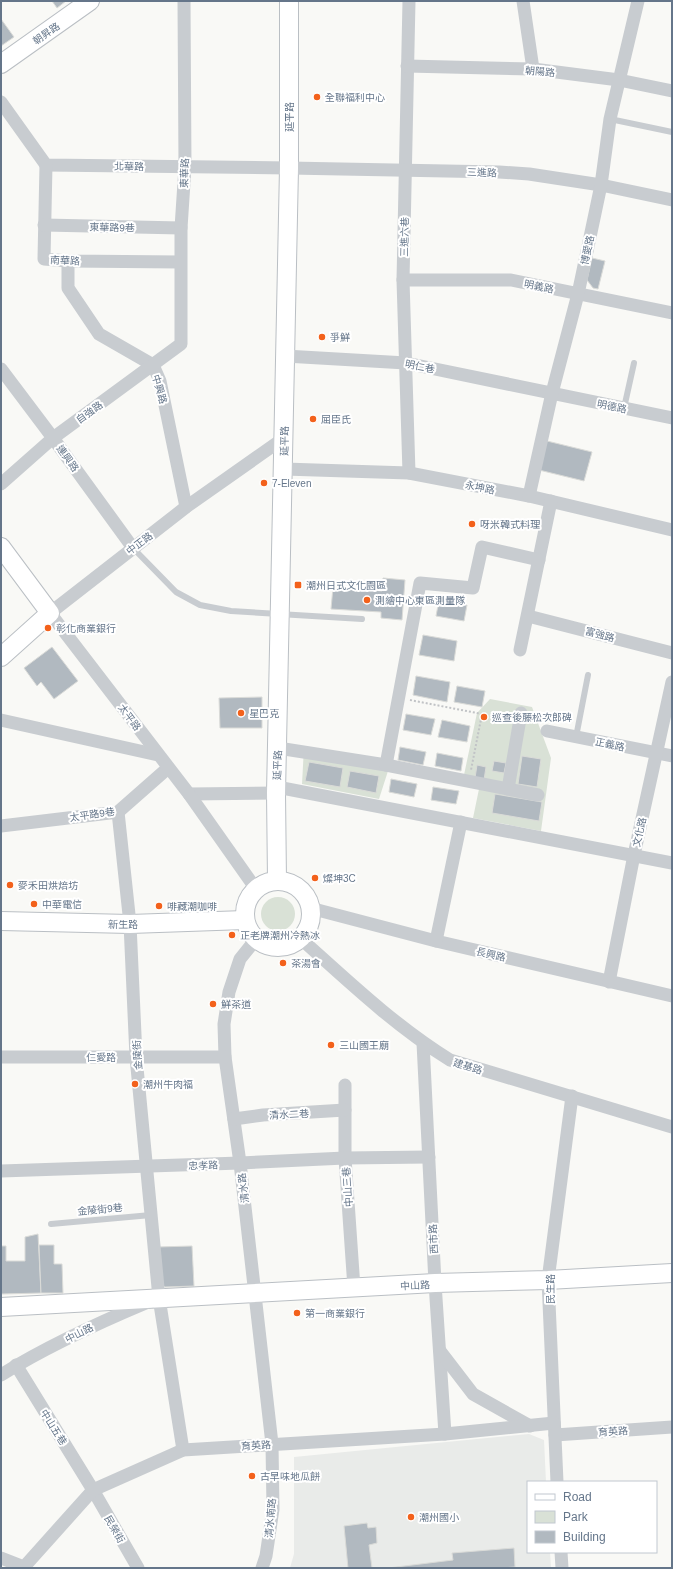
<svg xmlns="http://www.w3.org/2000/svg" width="673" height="1569" font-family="Arial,'Noto Sans TC',sans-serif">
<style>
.built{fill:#e9ebe9}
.green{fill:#d9e1d6}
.building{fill:#b1b9c0;stroke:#dadbd8}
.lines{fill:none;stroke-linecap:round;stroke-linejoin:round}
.secondary-casing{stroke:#babfc4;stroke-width:20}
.path{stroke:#c1c3c6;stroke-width:2;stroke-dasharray:2 2;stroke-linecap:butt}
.lane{stroke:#c8ccd0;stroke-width:6}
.street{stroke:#c8ccd0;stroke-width:13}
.secondary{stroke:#fff;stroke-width:18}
.poi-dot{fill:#f3611b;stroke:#fff;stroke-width:1.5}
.labels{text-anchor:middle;stroke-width:4;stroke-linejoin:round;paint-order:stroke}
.street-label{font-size:10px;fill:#65768a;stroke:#fff}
.poi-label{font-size:10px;fill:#65768a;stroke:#fff;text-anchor:start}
</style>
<rect width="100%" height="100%" fill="#f9f9f6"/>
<polygon class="built" points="529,1434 544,1440 546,1482 528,1482 528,1552 550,1552 551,1568 290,1568 294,1554 294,1457"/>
<g class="green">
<polygon points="490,699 532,707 551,758 541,831 473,818 479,789 388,771 379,799 302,784 304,747 464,775 477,713"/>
<circle cx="278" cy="914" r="17"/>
</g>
<g class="building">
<polygon points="52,1 66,1 57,8"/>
<polygon points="1,19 14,37 1,46"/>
<polygon points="592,258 605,261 598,289 593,288 587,280"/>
<polygon points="547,441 592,452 584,481 539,470"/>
<polygon points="383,578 405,580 402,620 381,618 381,612 331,609 333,587 382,591"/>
<polygon points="439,600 467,605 464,621 436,616"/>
<polygon points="423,635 457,641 454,661 419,655"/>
<polygon points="52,647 78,681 54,699 41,682 37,686 24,668"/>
<polygon points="416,676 450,682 447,702 413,695"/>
<polygon points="457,686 485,691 482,707 454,702"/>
<polygon points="262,697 262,728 220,728 219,698"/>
<polygon points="406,714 435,719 431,735 403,730"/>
<polygon points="442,720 470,726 467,742 438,737"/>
<polygon points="400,747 426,752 423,765 398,760"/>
<polygon points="437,753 463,758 461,771 435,766"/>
<polygon points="522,756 541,759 537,787 518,784"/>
<polygon points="494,761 506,763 504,773 492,771"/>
<polygon points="309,762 343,768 340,787 305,781"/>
<polygon points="477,765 486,767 484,780 475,778"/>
<polygon points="350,771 379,776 376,793 347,787"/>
<polygon points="391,779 417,784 414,797 389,792"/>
<polygon points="433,787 459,791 456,804 431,800"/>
<polygon points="495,794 542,802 539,821 492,813"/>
<polygon points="38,1234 41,1293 1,1294 1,1246 6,1246 6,1261 25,1261 25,1237"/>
<polygon points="39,1245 54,1245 54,1264 62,1264 63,1293 41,1293"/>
<polygon points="192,1246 194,1286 165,1287 159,1281 157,1247"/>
<polygon points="367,1523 368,1528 376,1527 377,1543 369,1545 372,1568 348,1568 344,1526"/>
<polygon points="514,1548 515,1567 501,1568 388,1568 453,1560 452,1553"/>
</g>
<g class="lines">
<g class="secondary-casing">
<g id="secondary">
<polyline points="1,64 90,1"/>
<polyline points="1,547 50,613 1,657"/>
<polyline points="277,881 276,793 289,168 289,1"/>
<circle cx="278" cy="914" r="33"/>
<polyline points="1,921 130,924 245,920"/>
<polyline points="1,1307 435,1283 548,1280 672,1273"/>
</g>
</g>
<polyline class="path" points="410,700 482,714 471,770"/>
<g class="lane">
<polyline points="610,119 672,132"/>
<polyline points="624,408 634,363"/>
<polyline points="133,548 176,592 200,605 231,611 362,619"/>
<polyline points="576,737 588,675"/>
<polyline points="51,1224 151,1215"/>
</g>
<g class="street">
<polyline points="409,1 403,280 409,473"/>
<polyline points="523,1 533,69"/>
<polyline points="407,66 533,69 619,80 672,91"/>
<polyline points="1,102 46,165 289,168 499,172 529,174 601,185 672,200"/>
<polyline points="46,165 44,259 68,261 180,262"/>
<polyline points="44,225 181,228"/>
<polyline points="68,261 68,288 99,334 153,365 160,381 186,507"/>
<polyline points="403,280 511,280 672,313"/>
<polyline points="285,356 406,363 672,418"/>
<polyline points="1,369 53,438 133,548"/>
<polyline points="284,469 409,473 529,496 672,530"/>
<polyline points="1,484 53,438 181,344 181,228 185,167 184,1"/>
<polyline points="529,496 552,393 578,294 601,185 610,119 638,1"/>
<polyline points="528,616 672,653"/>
<polyline points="520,650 551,501"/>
<polyline points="1,720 158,755"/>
<polyline points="547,731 672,756"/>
<polyline points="278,748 386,765 420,583 473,588 482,547 539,560"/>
<polyline points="386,765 538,795"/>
<polyline points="277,787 672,863"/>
<polyline points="508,789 521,713"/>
<polyline points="189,794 276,793"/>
<polyline points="118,812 130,924 136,1057 159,1298 183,1450"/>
<polyline points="1,826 118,812 168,768"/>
<polyline points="256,889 189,794 50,613 186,507 284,438"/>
<polyline points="310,908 436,941 672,996"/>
<path d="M300 938C348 981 395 1026 450 1060L672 1127"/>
<polyline points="256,939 240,959 229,992 224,1024 225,1057 240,1163 272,1444 273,1509 266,1556 262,1568"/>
<polyline points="436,941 461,822"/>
<polyline points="609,982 634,855 672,682"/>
<polyline points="423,1043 435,1283 445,1434"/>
<polyline points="1,1057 225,1057"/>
<polyline points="345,1085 345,1158 354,1288"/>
<polyline points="234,1119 263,1115 345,1110"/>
<polyline points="1,1171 240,1163 345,1158 429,1157"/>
<polyline points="440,1351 473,1394 530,1426"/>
<polyline points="16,1365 93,1490 138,1568"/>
<path d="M1 1375C47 1346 98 1323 148 1302"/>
<polyline points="555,1435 672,1427"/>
<polyline points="557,1482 548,1280 572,1096"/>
<polyline points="561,1552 562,1568"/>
<polyline points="1,1558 24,1567 93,1490 183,1450 445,1434 554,1423"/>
</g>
<use href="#secondary" class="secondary"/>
</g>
<g class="poi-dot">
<circle cx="317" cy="97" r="4"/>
<circle cx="322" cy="337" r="4"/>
<circle cx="313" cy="419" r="4"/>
<circle cx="264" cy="483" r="4"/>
<circle cx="472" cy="524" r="4"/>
<rect x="294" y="581" width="8" height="8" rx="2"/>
<circle cx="367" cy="600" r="4"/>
<circle cx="48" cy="628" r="4"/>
<circle cx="241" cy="713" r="4"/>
<circle cx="484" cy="717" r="4"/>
<circle cx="315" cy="878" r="4"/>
<circle cx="10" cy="885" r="4"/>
<circle cx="34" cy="904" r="4"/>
<circle cx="159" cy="906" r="4"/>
<circle cx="232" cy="935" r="4"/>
<circle cx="283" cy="963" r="4"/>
<circle cx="213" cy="1004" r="4"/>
<circle cx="331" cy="1045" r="4"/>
<circle cx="135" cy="1084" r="4"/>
<circle cx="297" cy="1313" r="4"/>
<circle cx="252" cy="1476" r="4"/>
<circle cx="411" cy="1517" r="4"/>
</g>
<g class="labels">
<g class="street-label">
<text transform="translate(46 33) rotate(-35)" y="4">朝昇路</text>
<text transform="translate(540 71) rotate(5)" y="4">朝陽路</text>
<text transform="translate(289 117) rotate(-90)" y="4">延平路</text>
<text transform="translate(129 166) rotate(1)" y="4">北華路</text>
<text transform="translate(482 172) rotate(2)" y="4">三進路</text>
<text transform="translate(184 173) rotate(-88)" y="4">東華路</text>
<text transform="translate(112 227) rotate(1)" y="4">東華路9巷</text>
<text transform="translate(404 237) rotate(-89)" y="4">三進六巷</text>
<text transform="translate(587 250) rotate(-78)" y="4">博愛路</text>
<text transform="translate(65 260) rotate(3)" y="4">南華路</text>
<text transform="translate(539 286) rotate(11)" y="4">明義路</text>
<text transform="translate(420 366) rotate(11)" y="4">明仁巷</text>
<text transform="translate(160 389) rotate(74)" y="4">中興路</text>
<text transform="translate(612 406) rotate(11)" y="4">明德路</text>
<text transform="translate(89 412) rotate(-36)" y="4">自強路</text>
<text transform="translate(284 441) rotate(-89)" y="4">延平路</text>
<text transform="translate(68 458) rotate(54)" y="4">連興路</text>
<text transform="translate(480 487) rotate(11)" y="4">永坤路</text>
<text transform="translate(139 543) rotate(-37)" y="4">中正路</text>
<text transform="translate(600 634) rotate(15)" y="4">富強路</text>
<text transform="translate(130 717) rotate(53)" y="4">太平路</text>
<text transform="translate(610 744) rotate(12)" y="4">正義路</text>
<text transform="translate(277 765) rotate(-88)" y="4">延平路</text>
<text transform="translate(92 814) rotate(-8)" y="4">太平路9巷</text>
<text transform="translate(639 832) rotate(-77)" y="4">文化路</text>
<text x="123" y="928">新生路</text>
<text transform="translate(491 954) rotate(13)" y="4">長興路</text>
<text transform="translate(137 1055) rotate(-94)" y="4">金陵街</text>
<text x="101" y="1061">仁愛路</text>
<text transform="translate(468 1066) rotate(17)" y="4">建基路</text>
<text transform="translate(289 1114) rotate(-3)" y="4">清水二巷</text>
<text transform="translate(203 1165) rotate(-2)" y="4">忠孝路</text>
<text transform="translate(347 1187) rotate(-94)" y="4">中山三巷</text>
<text transform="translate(243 1188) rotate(-97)" y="4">清水路</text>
<text transform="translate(100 1209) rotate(-5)" y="4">金陵街9巷</text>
<text transform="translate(433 1239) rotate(-93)" y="4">西市路</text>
<text transform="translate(415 1285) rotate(-3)" y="4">中山路</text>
<text transform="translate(550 1289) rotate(-90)" y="4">民生路</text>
<text transform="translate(79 1333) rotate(-27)" y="4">中山路</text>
<text transform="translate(54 1427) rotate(58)" y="4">中山五巷</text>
<text transform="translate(613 1431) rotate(-4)" y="4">育英路</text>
<text transform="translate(256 1445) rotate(-4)" y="4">育英路</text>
<text transform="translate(270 1518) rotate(-85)" y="4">清水南路</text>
<text transform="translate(115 1529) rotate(60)" y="4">民榮街</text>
</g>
<g class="poi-label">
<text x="325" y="101">全聯福利中心</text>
<text x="330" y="341">爭鮮</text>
<text x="321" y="423">屈臣氏</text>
<text x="272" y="487">7-Eleven</text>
<text x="480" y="528">呀米韓式料理</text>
<text x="306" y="589">潮州日式文化園區</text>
<text x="375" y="604">測繪中心東區測量隊</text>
<text x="56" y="632">彰化商業銀行</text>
<text x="249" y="717">星巴克</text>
<text x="492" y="721">巡查後藤松次郎碑</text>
<text x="323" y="882">燦坤3C</text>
<text x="18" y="889">麥禾田烘焙坊</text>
<text x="42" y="908">中華電信</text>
<text x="167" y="910">啡藏潮咖啡</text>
<text x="240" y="939">正老牌潮州冷熱冰</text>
<text x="291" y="967">茶湯會</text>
<text x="221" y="1008">鮮茶道</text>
<text x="339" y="1049">三山國王廟</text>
<text x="143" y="1088">潮州牛肉福</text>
<text x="305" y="1317">第一商業銀行</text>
<text x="260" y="1480">古早味地瓜餅</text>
<text x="419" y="1521">潮州國小</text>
</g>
</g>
<rect width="673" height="1569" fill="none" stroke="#65768a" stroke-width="4"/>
<rect x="527" y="1481" width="130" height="72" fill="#ffffff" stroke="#c1c8d0"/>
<rect x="535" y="1494" width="20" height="6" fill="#ffffff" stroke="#c1c8d0"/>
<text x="563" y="1501" font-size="12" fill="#65768a">Road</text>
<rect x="535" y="1511" width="20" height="12" fill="#d9e1d6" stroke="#c1c8d0"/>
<text x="563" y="1521" font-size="12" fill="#65768a">Park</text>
<rect x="535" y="1531" width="20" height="12" fill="#b1b9c0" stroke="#c1c8d0"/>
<text x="563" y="1541" font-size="12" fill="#65768a">Building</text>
</svg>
